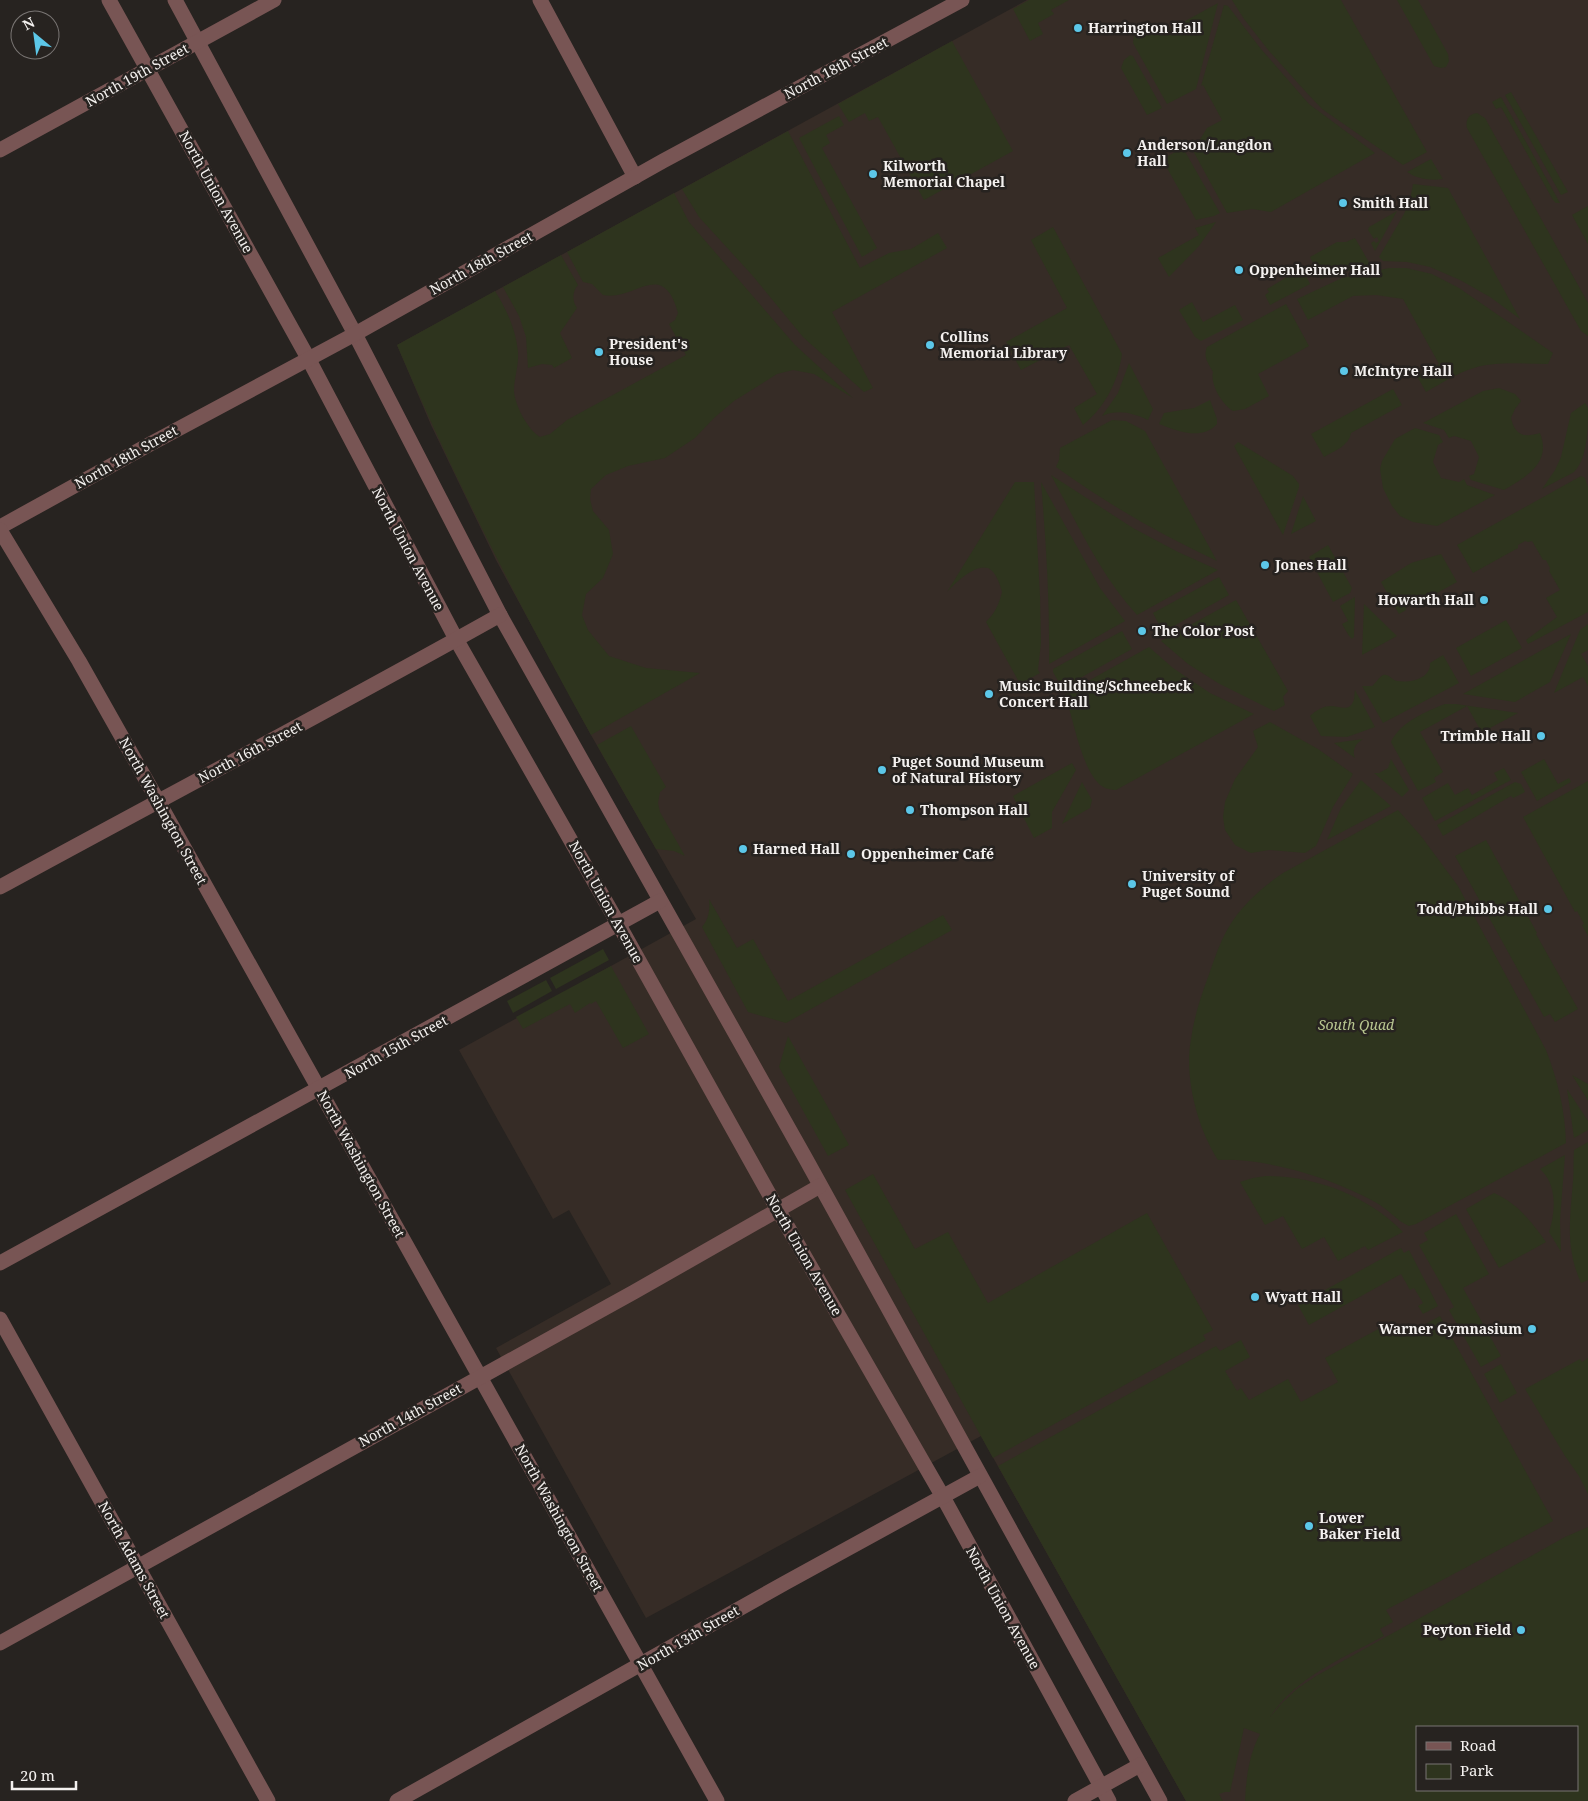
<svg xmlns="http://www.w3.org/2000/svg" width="1588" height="1801" font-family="'Noto Serif',serif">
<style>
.built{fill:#362c26;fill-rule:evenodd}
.green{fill:#2e341e;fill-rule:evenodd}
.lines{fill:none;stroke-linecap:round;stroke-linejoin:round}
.minor{stroke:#785554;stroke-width:15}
.poi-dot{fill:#5cc7e8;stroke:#272320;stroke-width:2}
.labels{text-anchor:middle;stroke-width:5;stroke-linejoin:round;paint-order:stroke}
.poi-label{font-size:14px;font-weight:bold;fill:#f4f1ef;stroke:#272320;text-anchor:start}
.street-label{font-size:14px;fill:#f4f1ef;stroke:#272320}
.park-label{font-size:14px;font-style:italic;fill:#b8c690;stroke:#272320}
</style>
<rect width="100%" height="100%" fill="#272320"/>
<path class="built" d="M1027 0H1588V1801H1186L981 1436 646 1618 496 1348 611 1284 569 1210 553 1219 459 1050 696 919 591 735 496 560 431 425 397 345ZM1417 1727H1577V1790H1417Z"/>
<g class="green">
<polygon points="1029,0 1069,0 1051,10 1054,14 1038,23 1043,34 1030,41 1013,9"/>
<polygon points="1232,0 1341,0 1427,152 1403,165 1322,109 1305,91 1269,51 1244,19"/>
<polygon points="1397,0 1418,0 1448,54 1449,61 1446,67 1441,68 1434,66"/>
<polygon points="1218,3 1196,89 1167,104 1133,43 1134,35 1143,28 1159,31 1169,30"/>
<polygon points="1224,5 1228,6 1261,49 1309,104 1375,153 1271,212 1252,209 1227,213 1191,147 1199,141 1207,128 1222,120 1203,85 1201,86"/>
<polygon points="952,41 1013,151 924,200 878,117 869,121 865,113 849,122 838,104"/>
<polygon points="1130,55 1133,56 1162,108 1147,115 1121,68 1124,60"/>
<polygon points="1511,92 1568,192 1561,195 1505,95"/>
<polygon points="1501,97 1560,203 1556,203 1553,200 1501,107 1496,109 1492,102"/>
<path d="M1477 113 1485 118 1588 303V336L1581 331 1467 128C1465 120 1469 114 1477 113Z"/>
<polygon points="839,116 844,125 826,135 830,143 822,148 877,248 862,257 799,138"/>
<polygon points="788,131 860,268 889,253 911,249 938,233 947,248 832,312 873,388 864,392 803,337 752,275 699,217 682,189"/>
<polygon points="1183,148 1220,213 1214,216 1196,220 1162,159"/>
<path d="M1431 159 1443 179C1431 181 1417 179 1407 172Z"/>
<polygon points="1413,184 1448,188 1520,319 1490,297 1460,280 1430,267 1407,262 1383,261 1379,257 1404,214 1410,200"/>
<path d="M674 193 689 222 795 345 853 398 814 374 793 370 777 374 734 401 714 418 695 438 665 458 628 466 606 475 591 489 590 499 593 511 609 530 613 554 603 578 586 594 582 615 588 630 609 656 646 668 700 673 591 735C520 607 454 479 397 345L495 291C507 310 516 330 518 352 519 366 514 378 514 391 515 405 527 429 540 437L550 434 567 420 686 355 669 324 675 320 678 313C663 257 634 302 603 295L592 284 583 282 567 252Z"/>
<polygon points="1588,206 1588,244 1572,215"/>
<polygon points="1397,211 1375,251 1371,243 1374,241 1376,243 1379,241 1377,237 1374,239 1368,230 1369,227"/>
<polygon points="1216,222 1199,246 1169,277 1158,258 1199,235 1195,228"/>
<path d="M1053 227 1122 354C1118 382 1105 407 1083 425L1074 408 1097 394 1069 345 1021 370 1006 342 1067 308 1031 240Z"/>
<polygon points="1355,238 1370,264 1321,279 1310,257 1337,242 1346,242"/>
<path d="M561 255 578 285C572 292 572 301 577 308L560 333 572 358 554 368 552 365 542 364 528 368 526 337 519 316 503 287Z"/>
<polygon points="1302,268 1310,284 1270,305 1265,295 1269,292 1267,289"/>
<path d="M1389 268H1406L1432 274 1459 288 1553 353 1548 364C1524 364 1497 361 1474 368 1457 373 1442 383 1426 392L1417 376 1439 364 1403 299 1376 295 1353 296 1308 320 1297 299 1342 278Z"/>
<polygon points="1192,302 1203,322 1235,305 1243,320 1201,341 1195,337 1179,310"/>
<path d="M1286 304 1309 346 1258 374 1269 396 1245 409 1233 411C1222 404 1210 385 1213 372 1208 363 1203 357 1207 347Z"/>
<path d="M1129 363 1153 409 1148 420C1132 413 1119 409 1102 416L1118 393Z"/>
<path d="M1499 388 1515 394 1521 401 1515 409 1511 418C1515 435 1523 438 1540 433 1552 463 1526 477 1504 490L1471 480 1469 476 1474 474 1479 457 1471 441 1454 436 1449 438 1444 430 1423 423 1483 391Z"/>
<path d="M1393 389 1402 405 1351 433C1349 446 1334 451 1324 457L1311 434Z"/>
<path d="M1210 400 1217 419V424C1202 441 1177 431 1159 424L1164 413 1194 408Z"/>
<path d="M1585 403 1588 408C1588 428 1588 458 1574 472 1564 478 1552 483 1542 489L1555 470 1561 457 1571 413Z"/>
<path d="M1112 420 1126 421 1145 431 1217 561C1160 534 1107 504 1056 467L1059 460 1060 448Z"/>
<polygon points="1415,428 1439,435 1443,442 1438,445 1433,462 1441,478 1459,482 1464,479 1467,485 1495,495 1437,526 1413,522 1400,516 1392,506 1383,488 1380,469 1382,461 1395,439"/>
<polygon points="1238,442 1293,476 1299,484 1299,487 1283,535 1234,446"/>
<path d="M1051 475 1133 528 1178 552 1218 570 1137 615C1100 575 1077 523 1051 475Z"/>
<polygon points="1581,476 1585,478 1588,487 1588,612 1528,644 1526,640 1557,617 1546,598 1560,590 1549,571 1550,568 1546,560 1543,560 1532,541 1528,542 1525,541 1518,545 1518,548 1473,573 1457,545"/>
<path d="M1015 482H1034L1040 596 1041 643 1038 670 1040 673 1020 684 986 622C995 613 999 604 1002 592 1000 585 997 575 991 570 979 560 955 583 947 592Z"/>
<path d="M1041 482 1100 588 1125 621 1049 664C1050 603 1046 543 1041 482Z"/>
<polygon points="1303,496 1316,521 1291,534"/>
<polygon points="1328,545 1352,588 1350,593 1333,602 1309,557"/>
<polygon points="1441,554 1457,582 1417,604 1414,602 1406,607 1406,610 1399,614 1381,582 1411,563"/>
<polygon points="1219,577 1229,595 1163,632 1153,613"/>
<polygon points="1355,597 1354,637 1352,639 1349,636 1342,624 1348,621 1340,606"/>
<polygon points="1236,600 1288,691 1283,697 1285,705 1274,711 1218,683 1188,664 1161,641"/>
<polygon points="1364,604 1397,636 1362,655"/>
<polygon points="1506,620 1522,648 1471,676 1456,648"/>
<polygon points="1588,624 1588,650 1581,654 1588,666 1588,686 1583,677 1554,693 1580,630"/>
<polygon points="1122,631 1132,649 1066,686 1061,686 1053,672 1053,669"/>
<polygon points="1571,634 1550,682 1515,702 1463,694"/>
<path d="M1149 647 1173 668 1210 693 1254 714 1116 790C1110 790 1103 788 1098 783 1081 765 1073 719 1065 694Z"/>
<path d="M1443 655 1459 683 1383 723 1362 686H1372C1376 683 1379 677 1383 675 1388 673 1392 680 1397 681 1410 683 1431 679 1430 663Z"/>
<path d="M1355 690 1375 727 1347 737 1321 736 1310 716C1315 711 1323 706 1331 706 1339 706 1349 712 1353 702 1355 699 1354 694 1355 690Z"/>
<path d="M1445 704H1456L1518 713 1490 728 1495 738 1487 742 1467 706 1420 732 1443 772 1434 778 1436 782 1418 791 1391 742C1400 722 1427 711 1445 704Z"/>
<polygon points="1270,722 1318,749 1353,774 1333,807 1316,846 1305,853 1269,850 1251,853 1235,845 1225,830 1223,817 1225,802 1235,779 1258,747 1253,731"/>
<polygon points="631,726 666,787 660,792 658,803 660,812 685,856 674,851 656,849 597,745"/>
<path d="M1363 739C1355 744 1352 750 1355 758L1334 743Z"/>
<polygon points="1391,759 1409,790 1402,797 1374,773 1379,773 1388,768"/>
<polygon points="1544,759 1558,784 1569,778 1571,782 1537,801 1521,772"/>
<polygon points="1072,763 1076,770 1052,812 1052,828 1034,838 1013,796"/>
<polygon points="1504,768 1511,780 1435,821 1422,798 1448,783 1455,795 1468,788 1472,795 1498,780 1494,773"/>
<polygon points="1361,780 1391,806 1327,840 1341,808"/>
<polygon points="1588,781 1588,936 1582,925 1584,924 1577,911 1575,912 1523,817"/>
<polygon points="1082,782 1092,800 1090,808 1062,824"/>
<polygon points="1515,782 1521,784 1525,792 1513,798 1511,796 1443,836 1437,825"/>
<path d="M1398 810 1421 836 1458 886 1546 1050C1558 1081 1565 1110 1566 1143L1416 1224 1409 1226C1397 1221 1388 1209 1375 1202 1332 1178 1268 1158 1218 1160 1197 1127 1184 1077 1191 1039 1194 1018 1200 999 1207 980 1212 966 1216 953 1222 940 1234 912 1258 890 1283 873Z"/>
<polygon points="1486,840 1537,933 1536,934 1578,1009 1555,1022 1550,1014 1544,1017 1455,856"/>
<path d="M709 899 737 948 753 939 788 1001 943 915 952 930 786 1023 748 1012 702 927C709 919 710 909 709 899Z"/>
<polygon points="603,949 609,960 556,989 550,978"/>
<polygon points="611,966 649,1034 623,1048 596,1001 591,1004 590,1003 575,1013 570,1004 523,1029 516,1017"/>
<polygon points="546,980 552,991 513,1013 507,1001"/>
<polygon points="788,1036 849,1145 828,1156 779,1067"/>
<polygon points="1572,1075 1588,1084 1588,1101 1587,1099"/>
<polygon points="1567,1089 1588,1121 1588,1130 1574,1138"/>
<path d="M1588 1142V1280L1581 1283C1565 1247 1570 1219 1573 1181 1574 1171 1573 1160 1574 1150Z"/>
<path d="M1565 1155 1560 1220 1561 1252 1549 1232C1556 1211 1557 1184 1540 1169Z"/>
<polygon points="873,1174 915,1249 948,1232 988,1303 1147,1213 1213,1330 1203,1335 1206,1340 993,1458 845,1190"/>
<path d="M1266 1176C1316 1176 1368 1196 1403 1232L1368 1250 1365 1246 1338 1261 1324 1237 1302 1249 1283 1216 1265 1225 1240 1182 1253 1178Z"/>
<path d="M1494 1193C1517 1203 1532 1222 1546 1242L1499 1268 1466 1209Z"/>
<polygon points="1456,1214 1489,1274 1463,1288 1501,1356 1481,1367 1449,1310 1454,1307 1419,1245 1428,1240 1424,1233"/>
<polygon points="1401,1248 1404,1253 1409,1250 1438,1306 1423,1314 1418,1306 1423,1303 1414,1288 1410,1290 1401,1274 1309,1325 1298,1305"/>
<path d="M1440 1316 1553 1521 1386 1610 1393 1622 1380 1629 1384 1636C1343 1658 1296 1677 1270 1717L1282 1703 1298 1688 1316 1676 1565 1537 1588 1527V1801H1245C1246 1778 1249 1755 1260 1734L1244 1728 1230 1792H1225L1219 1794 1223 1801H1186L998 1466 1216 1346 1220 1351 1241 1340 1250 1357 1225 1371 1237 1391 1241 1388 1249 1400 1288 1379 1301 1402 1338 1382 1325 1358 1393 1321 1402 1337ZM1417 1727H1577V1790H1417Z"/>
<polygon points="1588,1358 1588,1494 1579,1476 1565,1456 1525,1389 1580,1359 1582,1362"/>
<polygon points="1501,1364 1517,1393 1500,1403 1484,1374"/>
</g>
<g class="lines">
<g class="minor">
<polyline points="109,0 308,358 456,639 619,925 778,1210 943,1497 1109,1801"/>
<polyline points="175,0 355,334 500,615 807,1161 1160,1801"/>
<polyline points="540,0 635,177"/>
<polyline points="0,150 274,0"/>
<polyline points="0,527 152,443 355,334 663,161 962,0"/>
<polyline points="0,530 79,661 158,801 717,1801"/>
<path d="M0 887C167 796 334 708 500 615"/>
<polyline points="0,1263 660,901"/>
<polyline points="0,1319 268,1801"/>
<polyline points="0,1643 634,1292 820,1186"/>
<polyline points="397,1801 785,1583 980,1476"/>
<polyline points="1075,1801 1140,1765"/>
</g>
</g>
<g class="poi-dot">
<circle cx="1078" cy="28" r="5"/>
<circle cx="1127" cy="153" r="5"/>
<circle cx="873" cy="174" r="5"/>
<circle cx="1343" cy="203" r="5"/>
<circle cx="1239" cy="270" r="5"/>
<circle cx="930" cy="345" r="5"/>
<circle cx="599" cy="352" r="5"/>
<circle cx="1344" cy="371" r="5"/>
<circle cx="1265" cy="565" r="5"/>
<circle cx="1484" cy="600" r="5"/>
<circle cx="1142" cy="631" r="5"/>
<circle cx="989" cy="694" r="5"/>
<circle cx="1541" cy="736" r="5"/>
<circle cx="882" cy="770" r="5"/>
<circle cx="910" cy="810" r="5"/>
<circle cx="743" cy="849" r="5"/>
<circle cx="851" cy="854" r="5"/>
<circle cx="1132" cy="884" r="5"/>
<circle cx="1548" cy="909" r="5"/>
<circle cx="1255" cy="1297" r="5"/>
<circle cx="1532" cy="1329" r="5"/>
<circle cx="1309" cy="1526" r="5"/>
<circle cx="1521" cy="1630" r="5"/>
</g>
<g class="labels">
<g class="poi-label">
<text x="1088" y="33">Harrington Hall</text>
<text x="1137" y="150">Anderson/Langdon<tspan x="1137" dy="16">Hall</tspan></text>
<text x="883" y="171">Kilworth<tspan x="883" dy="16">Memorial Chapel</tspan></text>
<text x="1353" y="208">Smith Hall</text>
<text x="1249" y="275">Oppenheimer Hall</text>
<text x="940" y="342">Collins<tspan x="940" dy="16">Memorial Library</tspan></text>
<text x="609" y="349">President's<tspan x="609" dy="16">House</tspan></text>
<text x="1354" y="376">McIntyre Hall</text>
<text x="1275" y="570">Jones Hall</text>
<text x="1474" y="605" text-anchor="end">Howarth Hall</text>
<text x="1152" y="636">The Color Post</text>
<text x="999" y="691">Music Building/Schneebeck<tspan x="999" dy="16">Concert Hall</tspan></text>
<text x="1531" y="741" text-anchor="end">Trimble Hall</text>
<text x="892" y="767">Puget Sound Museum<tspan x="892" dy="16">of Natural History</tspan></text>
<text x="920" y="815">Thompson Hall</text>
<text x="753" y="854">Harned Hall</text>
<text x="861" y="859">Oppenheimer Café</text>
<text x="1142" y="881">University of<tspan x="1142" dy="16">Puget Sound</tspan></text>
<text x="1538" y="914" text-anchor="end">Todd/Phibbs Hall</text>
<text x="1265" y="1302">Wyatt Hall</text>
<text x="1522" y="1334" text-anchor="end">Warner Gymnasium</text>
<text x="1319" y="1523">Lower<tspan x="1319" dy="16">Baker Field</tspan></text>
<text x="1511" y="1635" text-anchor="end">Peyton Field</text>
</g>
<g class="street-label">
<text transform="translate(836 68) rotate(-28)" y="5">North 18th Street</text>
<text transform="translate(137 75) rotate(-29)" y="5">North 19th Street</text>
<text transform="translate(216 192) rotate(61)" y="5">North Union Avenue</text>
<text transform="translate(481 263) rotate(-29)" y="5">North 18th Street</text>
<text transform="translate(126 457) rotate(-29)" y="5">North 18th Street</text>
<text transform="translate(408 549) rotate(62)" y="5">North Union Avenue</text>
<text transform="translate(250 752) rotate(-28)" y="5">North 16th Street</text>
<text transform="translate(163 811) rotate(61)" y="5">North Washington Street</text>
<text transform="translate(606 902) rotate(61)" y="5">North Union Avenue</text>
<text transform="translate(396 1047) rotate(-29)" y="5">North 15th Street</text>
<text transform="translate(361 1164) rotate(61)" y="5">North Washington Street</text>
<text transform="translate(804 1255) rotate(60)" y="5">North Union Avenue</text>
<text transform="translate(410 1415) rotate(-29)" y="5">North 14th Street</text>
<text transform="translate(559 1518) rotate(61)" y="5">North Washington Street</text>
<text transform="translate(134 1560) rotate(61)" y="5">North Adams Street</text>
<text transform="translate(1003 1608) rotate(61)" y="5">North Union Avenue</text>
<text transform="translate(688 1638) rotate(-30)" y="5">North 13th Street</text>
</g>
<g class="park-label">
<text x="1356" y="1030">South Quad</text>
</g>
</g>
<rect x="1416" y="1726" width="162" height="65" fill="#272320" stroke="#797573"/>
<rect x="1426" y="1742" width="25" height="8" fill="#785554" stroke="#797573"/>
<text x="1460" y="1751" font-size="15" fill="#f4f1ef">Road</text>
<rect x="1426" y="1764" width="25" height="15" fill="#2e341e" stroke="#797573"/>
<text x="1460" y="1776" font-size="15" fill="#f4f1ef">Park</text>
<g transform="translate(35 35) rotate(331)"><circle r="24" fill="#272320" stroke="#797573"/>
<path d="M0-4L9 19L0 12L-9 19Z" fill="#5cc7e8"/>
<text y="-8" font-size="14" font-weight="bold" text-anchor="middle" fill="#f4f1ef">N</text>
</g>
<path d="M12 1781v8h64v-8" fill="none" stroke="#f4f1ef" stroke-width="2.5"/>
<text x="20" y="1781" font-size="15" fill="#f4f1ef" stroke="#272320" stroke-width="4" paint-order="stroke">20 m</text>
</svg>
